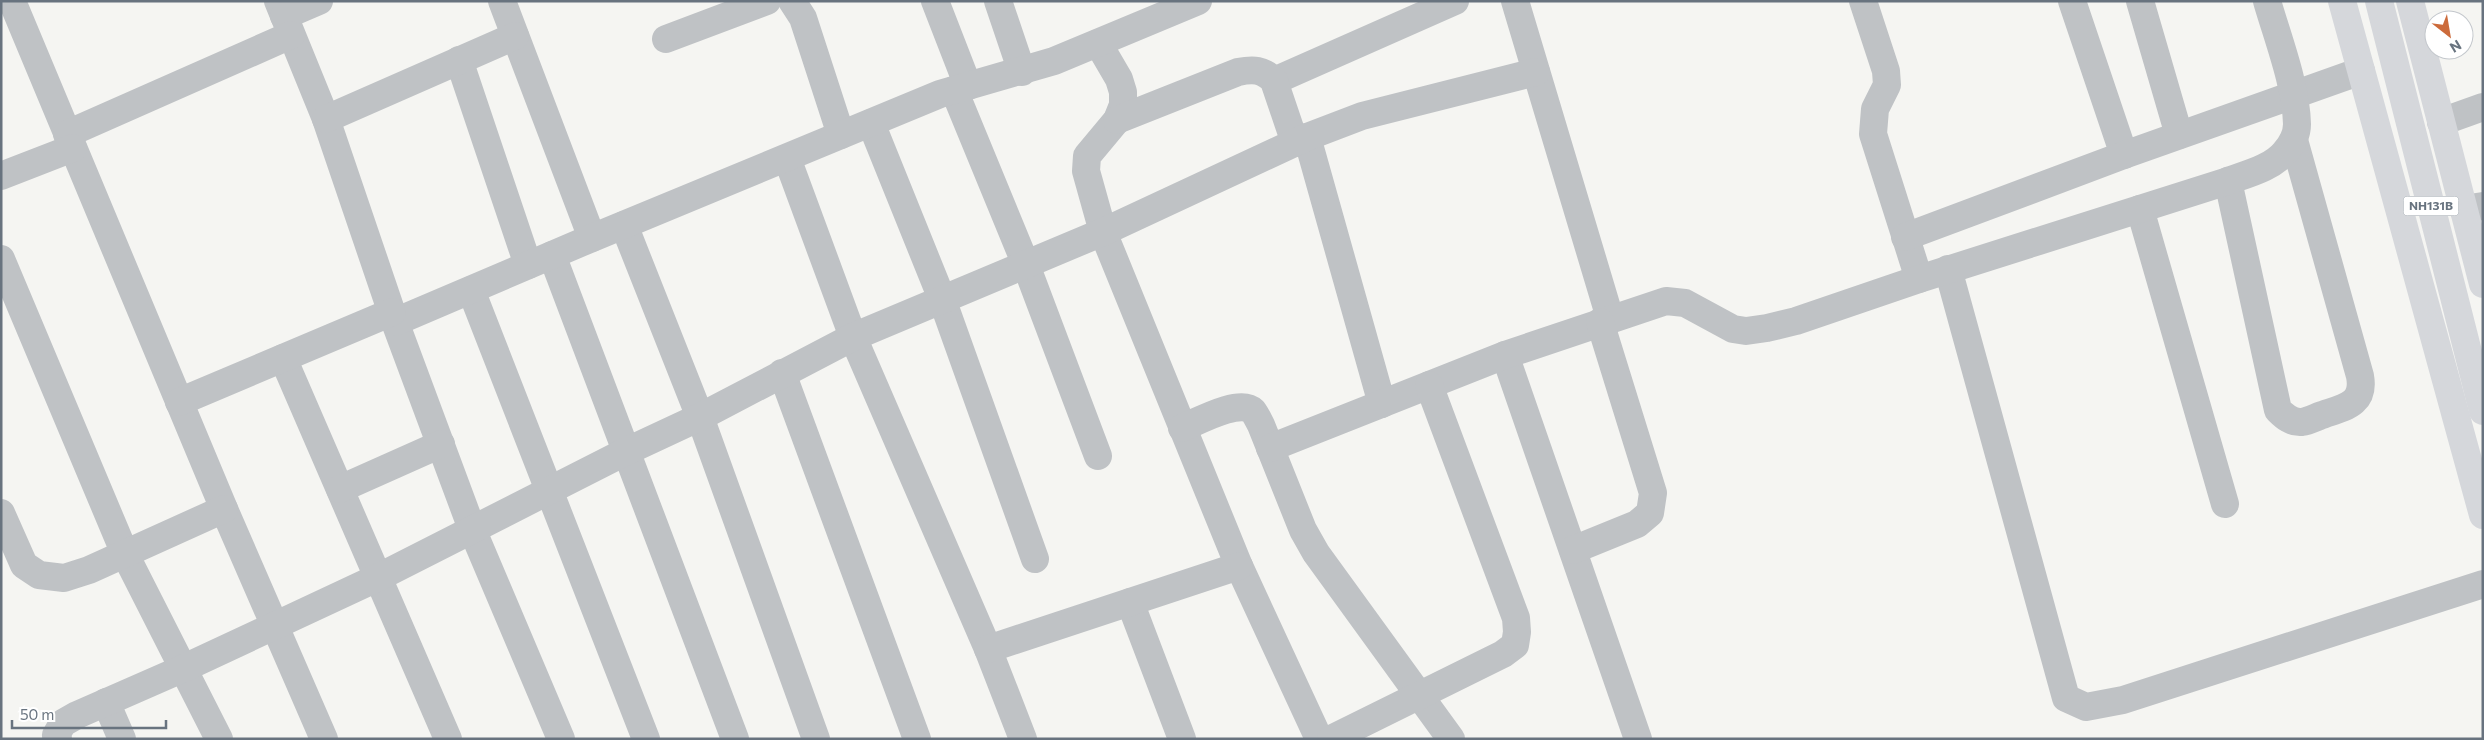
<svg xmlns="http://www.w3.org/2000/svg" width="2484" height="740" font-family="Commissioner,sans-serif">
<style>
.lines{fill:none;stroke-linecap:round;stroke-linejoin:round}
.minor{stroke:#bfc2c5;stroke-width:28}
.major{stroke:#d5d7db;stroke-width:28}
.highway{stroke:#d5d7db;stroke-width:28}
.labels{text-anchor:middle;stroke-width:5;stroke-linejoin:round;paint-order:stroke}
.shield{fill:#fff;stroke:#959da5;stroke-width:1}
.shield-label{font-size:12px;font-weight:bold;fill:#68737f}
</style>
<rect width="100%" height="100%" fill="#f5f5f2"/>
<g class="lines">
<g class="minor">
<polyline points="12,1 224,509 324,739"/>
<polyline points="278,1 326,119 395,322 472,529 561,739"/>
<polyline points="502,1 592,238"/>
<polyline points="792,1 803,18 841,135"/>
<polyline points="935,1 968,86"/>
<polyline points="998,1 1022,72"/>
<polyline points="1515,1 1610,318"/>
<polyline points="1863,1 1886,71 1887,85 1875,109 1873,134 1919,279"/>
<polyline points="2072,1 2124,155"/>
<polyline points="2140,1 2179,135"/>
<polyline points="284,16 319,1"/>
<polyline points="666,39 767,1"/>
<polyline points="1098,43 1119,79 1123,92 1123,105 1117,120 1087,156 1086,171 1103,232 1239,566 1319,739"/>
<polyline points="459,60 528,265"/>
<polyline points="1274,81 1455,1"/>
<polyline points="954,90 1026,265 1098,456"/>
<polyline points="326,119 515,36"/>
<path d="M1117 120 1238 72C1253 69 1263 69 1274 81L1295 143"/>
<polyline points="2441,122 2483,107"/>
<polyline points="871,123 942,299 1035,559"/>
<polyline points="67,134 291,35"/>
<polyline points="1307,137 1382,404"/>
<polyline points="787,158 853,337 988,649 1023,739"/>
<polyline points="1,176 73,148"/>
<path d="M2228 181 2278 410C2285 417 2292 423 2302 422 2309 421 2318 416 2325 414 2346 407 2365 403 2360 376L2294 140"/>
<polyline points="2140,209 2225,504"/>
<polyline points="2463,209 2483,206"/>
<polyline points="624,225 700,417 816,739"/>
<polyline points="1905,237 2124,155 2361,71"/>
<polyline points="552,255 735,739"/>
<polyline points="1,259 125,554 219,739"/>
<polyline points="1948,269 2066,698 2086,707 2123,700 2483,584"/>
<polyline points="471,290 646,739"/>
<polyline points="395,322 592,238 940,94 1054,61 1198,1"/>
<polyline points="1505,355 1638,739"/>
<polyline points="283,358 448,739"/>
<polyline points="782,373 917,739"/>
<polyline points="179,402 392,312"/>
<path d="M1182 428C1197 422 1240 398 1253 411 1256 415 1259 421 1261 425L1303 530 1316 553 1451 739"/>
<path d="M1270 448 1505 355 1666 301 1685 303 1733 329 1746 331 1767 328 1796 321 1919 279 2228 181C2247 174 2272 168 2285 152 2292 144 2297 134 2297 124 2296 85 2278 39 2267 1"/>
<polyline points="340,489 441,444"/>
<polyline points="1,513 24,565 39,575 64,578 89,570 224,509"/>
<polyline points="1573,550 1637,524 1650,513 1653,493 1600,322"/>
<polyline points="1130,602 1182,739"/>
<polyline points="988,649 1239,566"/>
<polyline points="106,702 122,739"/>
<polyline points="58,739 56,735 63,723 77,715 182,669 379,577 625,452 700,417 853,337 1103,232 1307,137 1362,116 1536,72"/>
<polyline points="1331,739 1503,654 1515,645 1517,632 1516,618 1429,385"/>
</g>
<g class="major">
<polyline points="2342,1 2483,515"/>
<polyline points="2410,1 2483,284"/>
</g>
<polyline class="highway" points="2379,1 2483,411"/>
</g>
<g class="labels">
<rect class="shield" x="2403.5" y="196.5" width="55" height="19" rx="4"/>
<g class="shield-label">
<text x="2431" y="210">NH131B</text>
</g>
</g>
<rect width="2484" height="740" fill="none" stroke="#68737f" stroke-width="5"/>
<g transform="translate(2449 35) rotate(149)"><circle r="24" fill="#ffffff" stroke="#c3c7cc"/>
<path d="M0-4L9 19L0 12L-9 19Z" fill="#cc6b3b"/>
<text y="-8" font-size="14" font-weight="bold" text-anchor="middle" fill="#68737f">N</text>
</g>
<path d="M12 720v8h154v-8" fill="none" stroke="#68737f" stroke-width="2.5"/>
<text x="20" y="720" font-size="15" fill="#68737f" stroke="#ffffff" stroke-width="4" paint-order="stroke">50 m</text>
</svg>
